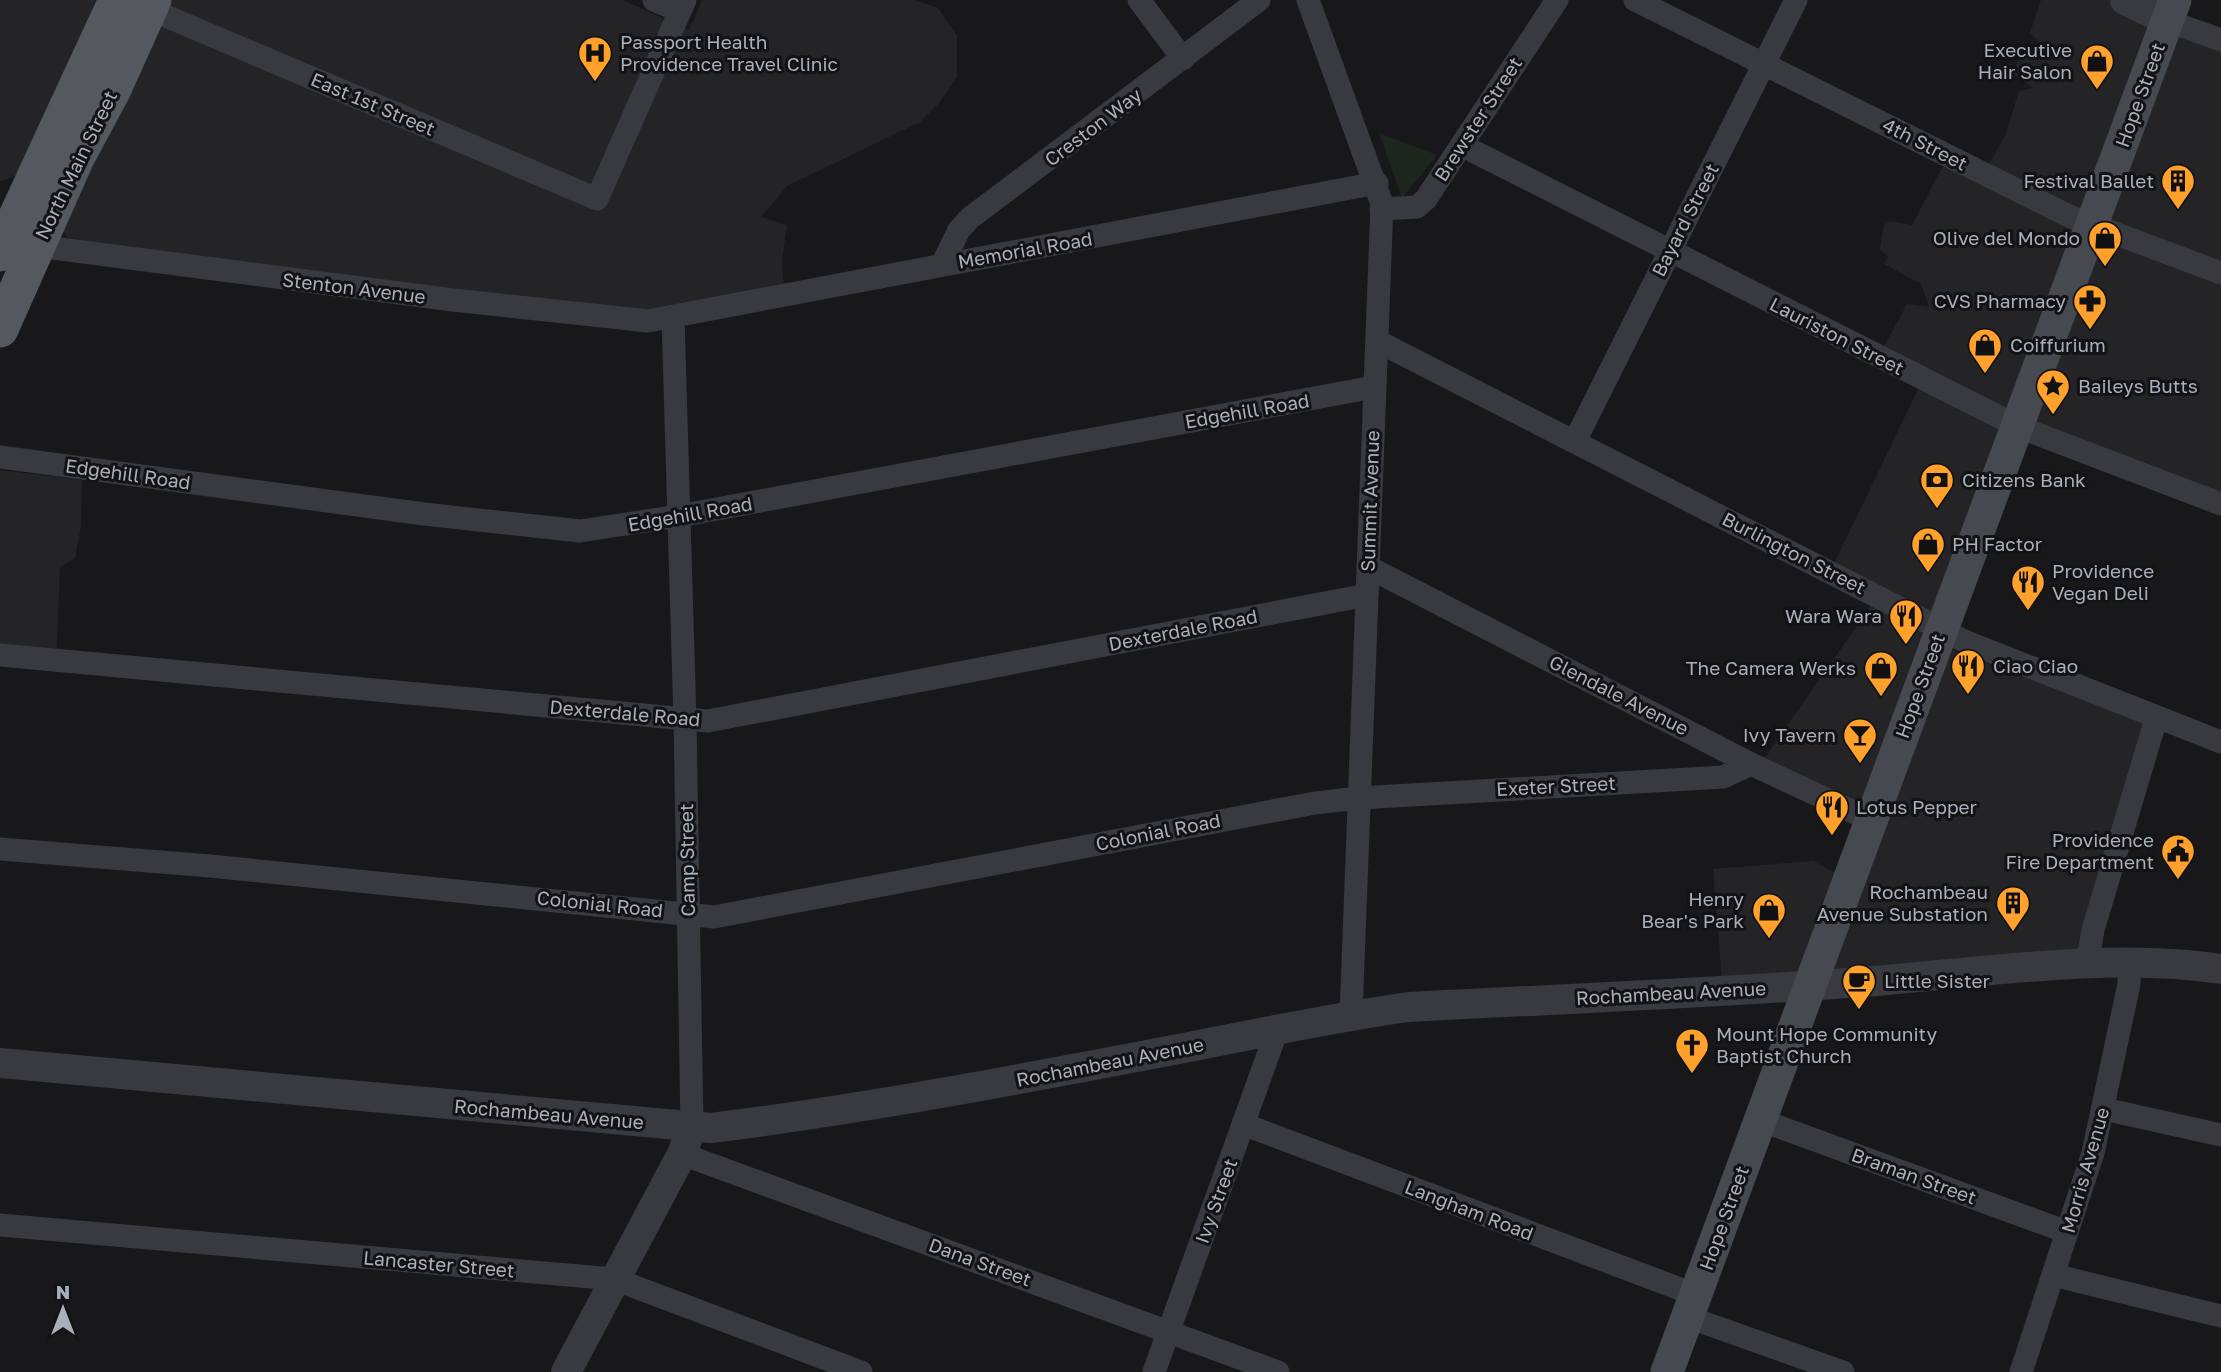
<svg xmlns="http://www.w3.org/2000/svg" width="2221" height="1372" font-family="'Golos Text',sans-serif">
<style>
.built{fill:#242427}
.green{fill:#1d261d}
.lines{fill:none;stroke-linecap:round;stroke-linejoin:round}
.minor{stroke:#383a40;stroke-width:23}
.tertiary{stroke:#383a40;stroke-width:30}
.secondary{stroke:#464a50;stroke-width:33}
.primary{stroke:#54585f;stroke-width:37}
.labels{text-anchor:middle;stroke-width:6;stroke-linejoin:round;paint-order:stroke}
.poi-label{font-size:19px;fill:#a9b0bb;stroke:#131315;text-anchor:start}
.street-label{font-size:19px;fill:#a9b0bb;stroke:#131315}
</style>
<rect width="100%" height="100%" fill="#18181a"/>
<g class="built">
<polygon points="0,0 96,0 24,161 16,175 0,182"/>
<polygon points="166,0 623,0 689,30 702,0 915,0 938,8 957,36 957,77 938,104 920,122 787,186 761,217 787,225 782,261 784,288 579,322 68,238 63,231"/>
<polygon points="2041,0 2118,0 2221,45 2221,510 2023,435 1947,645 1954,651 2161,727 2092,971 1723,992 1713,869 1813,861 1853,882 1869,834 1770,781 1756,770 1878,596 1833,566 1920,385 1879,355 1907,304 1929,307 1921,284 1884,264 1888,257 1880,249 1884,225 1890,221 1912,225 1946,160 1983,176 2006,133 2019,91 2033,88 2013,74 2022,47 2040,43 2030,33"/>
<polygon points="0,470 82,480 81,526 75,558 60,567 56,667 0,662"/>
</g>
<polygon class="green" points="1379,133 1437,155 1402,198"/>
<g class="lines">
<g class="minor">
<polyline points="654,0 679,11"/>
<polyline points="1139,0 1183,59"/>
<polyline points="1308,0 1382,204 1351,1015"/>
<polyline points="1635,0 2069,216 2221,273"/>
<polyline points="149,9 597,199 685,0"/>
<polyline points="2168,21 2221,40"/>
<polyline points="1463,146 2019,427 2221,504"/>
<polyline points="1381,209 1417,207 1426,199 1557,0"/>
<polyline points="37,246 453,300 648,321 1377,183"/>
<polyline points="942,265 959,230 970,218 1259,0"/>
<polyline points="673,318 685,720 692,1126"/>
<polyline points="1377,341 1964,641 2221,742"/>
<polyline points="1575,441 1796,0"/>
<polyline points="0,457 424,514 580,531 679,516 1374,387"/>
<polyline points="1368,567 1751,764 1871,820"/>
<polyline points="0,655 708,721 1367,595"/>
<polyline points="0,849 210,866 714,917 1315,803 1359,798 1723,777 1751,764"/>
<polyline points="2087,964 2093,930 2156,719"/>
<polyline points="2104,1109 2221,1135"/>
<polyline points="1760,1120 2067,1232"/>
<polyline points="1243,1124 1696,1295"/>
<polyline points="682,1154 1278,1372"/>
<polyline points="0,1225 614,1279 861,1372"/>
<polyline points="2053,1275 2221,1316"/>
<polyline points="1688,1317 1843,1372"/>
<polyline points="1154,1372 1277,1030"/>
<polyline points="2021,1372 2093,1153 2129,984 2129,963"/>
</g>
<g class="tertiary">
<polyline points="2125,0 2168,21"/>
<path d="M0 1063 711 1128C864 1109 1016 1080 1168 1051 1248 1036 1328 1018 1409 1007 1560 999 1712 993 1863 982 1979 973 2106 952 2221 969"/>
<polyline points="566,1372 682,1154 692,1126"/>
</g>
<polyline class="secondary" points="1667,1372 2175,0"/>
<g class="primary">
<polyline points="0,253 117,0"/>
<polyline points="0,329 76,158 113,89 153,0"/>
</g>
</g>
<defs>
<g id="hospital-pin" transform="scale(1.75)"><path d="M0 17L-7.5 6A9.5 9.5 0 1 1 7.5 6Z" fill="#ffa12b" stroke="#131315"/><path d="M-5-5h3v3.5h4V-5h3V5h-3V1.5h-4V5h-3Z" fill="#111"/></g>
<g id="shop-pin" transform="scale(1.75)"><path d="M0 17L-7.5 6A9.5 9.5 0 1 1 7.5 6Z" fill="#ffa12b" stroke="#131315"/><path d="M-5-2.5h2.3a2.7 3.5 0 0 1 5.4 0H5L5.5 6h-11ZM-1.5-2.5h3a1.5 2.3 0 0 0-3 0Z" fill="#111"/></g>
<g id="building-pin" transform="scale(1.75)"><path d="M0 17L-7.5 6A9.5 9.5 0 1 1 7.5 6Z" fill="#ffa12b" stroke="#131315"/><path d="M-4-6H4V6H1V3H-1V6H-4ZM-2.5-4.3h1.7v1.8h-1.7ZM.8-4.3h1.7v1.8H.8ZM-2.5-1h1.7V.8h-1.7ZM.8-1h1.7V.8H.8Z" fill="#111"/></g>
<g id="pharmacy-pin" transform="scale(1.75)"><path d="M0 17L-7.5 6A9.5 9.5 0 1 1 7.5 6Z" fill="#ffa12b" stroke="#131315"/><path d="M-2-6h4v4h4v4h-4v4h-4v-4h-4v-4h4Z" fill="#111"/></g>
<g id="sight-pin" transform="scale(1.75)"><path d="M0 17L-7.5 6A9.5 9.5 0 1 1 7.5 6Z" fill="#ffa12b" stroke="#131315"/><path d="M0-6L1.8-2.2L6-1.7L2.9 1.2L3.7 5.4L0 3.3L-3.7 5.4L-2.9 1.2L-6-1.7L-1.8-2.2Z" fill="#111"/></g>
<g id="bank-pin" transform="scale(1.75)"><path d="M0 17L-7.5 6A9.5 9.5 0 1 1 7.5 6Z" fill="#ffa12b" stroke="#131315"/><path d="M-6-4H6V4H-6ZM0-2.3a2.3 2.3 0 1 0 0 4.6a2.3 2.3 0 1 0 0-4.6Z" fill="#111"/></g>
<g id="restaurant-pin" transform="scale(1.75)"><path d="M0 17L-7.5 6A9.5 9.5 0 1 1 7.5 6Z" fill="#ffa12b" stroke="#131315"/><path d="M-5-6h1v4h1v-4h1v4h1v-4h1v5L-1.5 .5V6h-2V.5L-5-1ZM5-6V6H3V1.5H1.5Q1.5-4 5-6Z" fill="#111"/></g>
<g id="bar-pin" transform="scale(1.75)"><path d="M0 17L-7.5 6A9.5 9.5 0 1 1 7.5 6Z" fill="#ffa12b" stroke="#131315"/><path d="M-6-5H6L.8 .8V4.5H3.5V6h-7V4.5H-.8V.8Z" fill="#111"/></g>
<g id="civic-pin" transform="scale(1.75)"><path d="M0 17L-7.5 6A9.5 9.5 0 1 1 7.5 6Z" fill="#ffa12b" stroke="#131315"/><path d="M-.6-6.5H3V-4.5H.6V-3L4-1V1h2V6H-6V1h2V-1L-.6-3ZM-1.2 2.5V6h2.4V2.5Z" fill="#111"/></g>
<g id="cafe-pin" transform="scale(1.75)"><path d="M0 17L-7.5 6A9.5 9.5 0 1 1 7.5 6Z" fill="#ffa12b" stroke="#131315"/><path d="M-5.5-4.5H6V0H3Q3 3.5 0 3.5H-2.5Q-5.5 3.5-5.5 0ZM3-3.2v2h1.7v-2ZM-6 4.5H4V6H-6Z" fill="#111"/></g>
<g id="church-pin" transform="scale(1.75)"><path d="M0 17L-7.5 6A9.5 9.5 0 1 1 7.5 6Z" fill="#ffa12b" stroke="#131315"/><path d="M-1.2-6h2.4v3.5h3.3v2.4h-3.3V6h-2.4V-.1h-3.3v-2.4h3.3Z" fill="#111"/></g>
</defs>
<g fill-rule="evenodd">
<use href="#hospital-pin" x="595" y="53"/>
<use href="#shop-pin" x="2097" y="61"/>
<use href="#building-pin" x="2178" y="181"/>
<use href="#shop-pin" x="2105" y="238"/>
<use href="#pharmacy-pin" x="2090" y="301"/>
<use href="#shop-pin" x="1985" y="345"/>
<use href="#sight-pin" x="2053" y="386"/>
<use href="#bank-pin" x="1937" y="480"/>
<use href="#shop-pin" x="1928" y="544"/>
<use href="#restaurant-pin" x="2028" y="582"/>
<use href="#restaurant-pin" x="1906" y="616"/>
<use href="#restaurant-pin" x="1968" y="666"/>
<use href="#shop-pin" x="1881" y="668"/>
<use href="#bar-pin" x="1860" y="735"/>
<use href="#restaurant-pin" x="1832" y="807"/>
<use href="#civic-pin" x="2178" y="851"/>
<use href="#building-pin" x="2013" y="903"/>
<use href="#shop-pin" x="1769" y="910"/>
<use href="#cafe-pin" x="1859" y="981"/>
<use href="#church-pin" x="1692" y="1045"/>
</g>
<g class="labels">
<g class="poi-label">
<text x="620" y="49">Passport Health<tspan x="620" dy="22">Providence Travel Clinic</tspan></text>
<text x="2072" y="57" text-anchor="end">Executive<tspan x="2072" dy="22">Hair Salon</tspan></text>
<text x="2154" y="188" text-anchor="end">Festival Ballet</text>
<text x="2080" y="245" text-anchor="end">Olive del Mondo</text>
<text x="2066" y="308" text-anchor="end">CVS Pharmacy</text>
<text x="2010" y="352">Coiffurium</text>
<text x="2078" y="393">Baileys Butts</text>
<text x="1962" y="487">Citizens Bank</text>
<text x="1952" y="551">PH Factor</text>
<text x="2052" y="578">Providence<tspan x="2052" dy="22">Vegan Deli</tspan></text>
<text x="1882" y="623" text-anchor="end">Wara Wara</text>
<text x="1993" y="673">Ciao Ciao</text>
<text x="1856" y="675" text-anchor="end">The Camera Werks</text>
<text x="1836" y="742" text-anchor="end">Ivy Tavern</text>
<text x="1856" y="814">Lotus Pepper</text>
<text x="2154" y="847" text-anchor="end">Providence<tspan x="2154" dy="22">Fire Department</tspan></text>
<text x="1988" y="899" text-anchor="end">Rochambeau<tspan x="1988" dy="22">Avenue Substation</tspan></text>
<text x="1744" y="906" text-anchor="end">Henry<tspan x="1744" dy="22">Bear's Park</tspan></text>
<text x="1884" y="988">Little Sister</text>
<text x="1716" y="1041">Mount Hope Community<tspan x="1716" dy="22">Baptist Church</tspan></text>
</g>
<g class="street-label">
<text transform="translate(2140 95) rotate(-70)" y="7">Hope Street</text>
<text transform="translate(373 104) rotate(23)" y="7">East 1st Street</text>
<text transform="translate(1478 119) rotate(-57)" y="7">Brewster Street</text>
<text transform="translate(1093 127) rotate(-37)" y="7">Creston Way</text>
<text transform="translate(1925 144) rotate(27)" y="7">4th Street</text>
<text transform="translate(76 165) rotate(-64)" y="7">North Main Street</text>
<text transform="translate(1685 220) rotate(-63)" y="7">Bayard Street</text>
<text transform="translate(1025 250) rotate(-10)" y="7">Memorial Road</text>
<text transform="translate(354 288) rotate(7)" y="7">Stenton Avenue</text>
<text transform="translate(1837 336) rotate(27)" y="7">Lauriston Street</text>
<text transform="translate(1247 411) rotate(-10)" y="7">Edgehill Road</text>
<text transform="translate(128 474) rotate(8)" y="7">Edgehill Road</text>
<text transform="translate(1370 501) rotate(-88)" y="7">Summit Avenue</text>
<text transform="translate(690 514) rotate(-10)" y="7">Edgehill Road</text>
<text transform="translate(1794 553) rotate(27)" y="7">Burlington Street</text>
<text transform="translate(1183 630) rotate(-11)" y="7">Dexterdale Road</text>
<text transform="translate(1920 686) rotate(-70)" y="7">Hope Street</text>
<text transform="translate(1619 695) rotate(27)" y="7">Glendale Avenue</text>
<text transform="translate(625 713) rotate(5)" y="7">Dexterdale Road</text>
<text transform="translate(1556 786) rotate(-3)" y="7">Exeter Street</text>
<text transform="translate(1158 832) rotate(-11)" y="7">Colonial Road</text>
<text transform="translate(687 860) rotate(-91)" y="7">Camp Street</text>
<text transform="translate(600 904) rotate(6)" y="7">Colonial Road</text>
<text transform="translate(1671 993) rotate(-3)" y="7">Rochambeau Avenue</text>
<text transform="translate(1110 1062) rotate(-11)" y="7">Rochambeau Avenue</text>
<text transform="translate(549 1114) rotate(5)" y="7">Rochambeau Avenue</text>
<text transform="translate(2085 1170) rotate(-74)" y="7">Morris Avenue</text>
<text transform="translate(1914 1176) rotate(20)" y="7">Braman Street</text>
<text transform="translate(1216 1201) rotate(-70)" y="7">Ivy Street</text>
<text transform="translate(1469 1210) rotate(21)" y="7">Langham Road</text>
<text transform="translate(1724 1218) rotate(-70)" y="7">Hope Street</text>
<text transform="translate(980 1262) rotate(20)" y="7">Dana Street</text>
<text transform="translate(439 1264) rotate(5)" y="7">Lancaster Street</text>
</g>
</g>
<g transform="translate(63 1309)" stroke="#131315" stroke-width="5" paint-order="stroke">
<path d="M0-5L12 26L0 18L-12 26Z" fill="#a9b0bb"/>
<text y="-10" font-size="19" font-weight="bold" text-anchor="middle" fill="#a9b0bb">N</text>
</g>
</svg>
